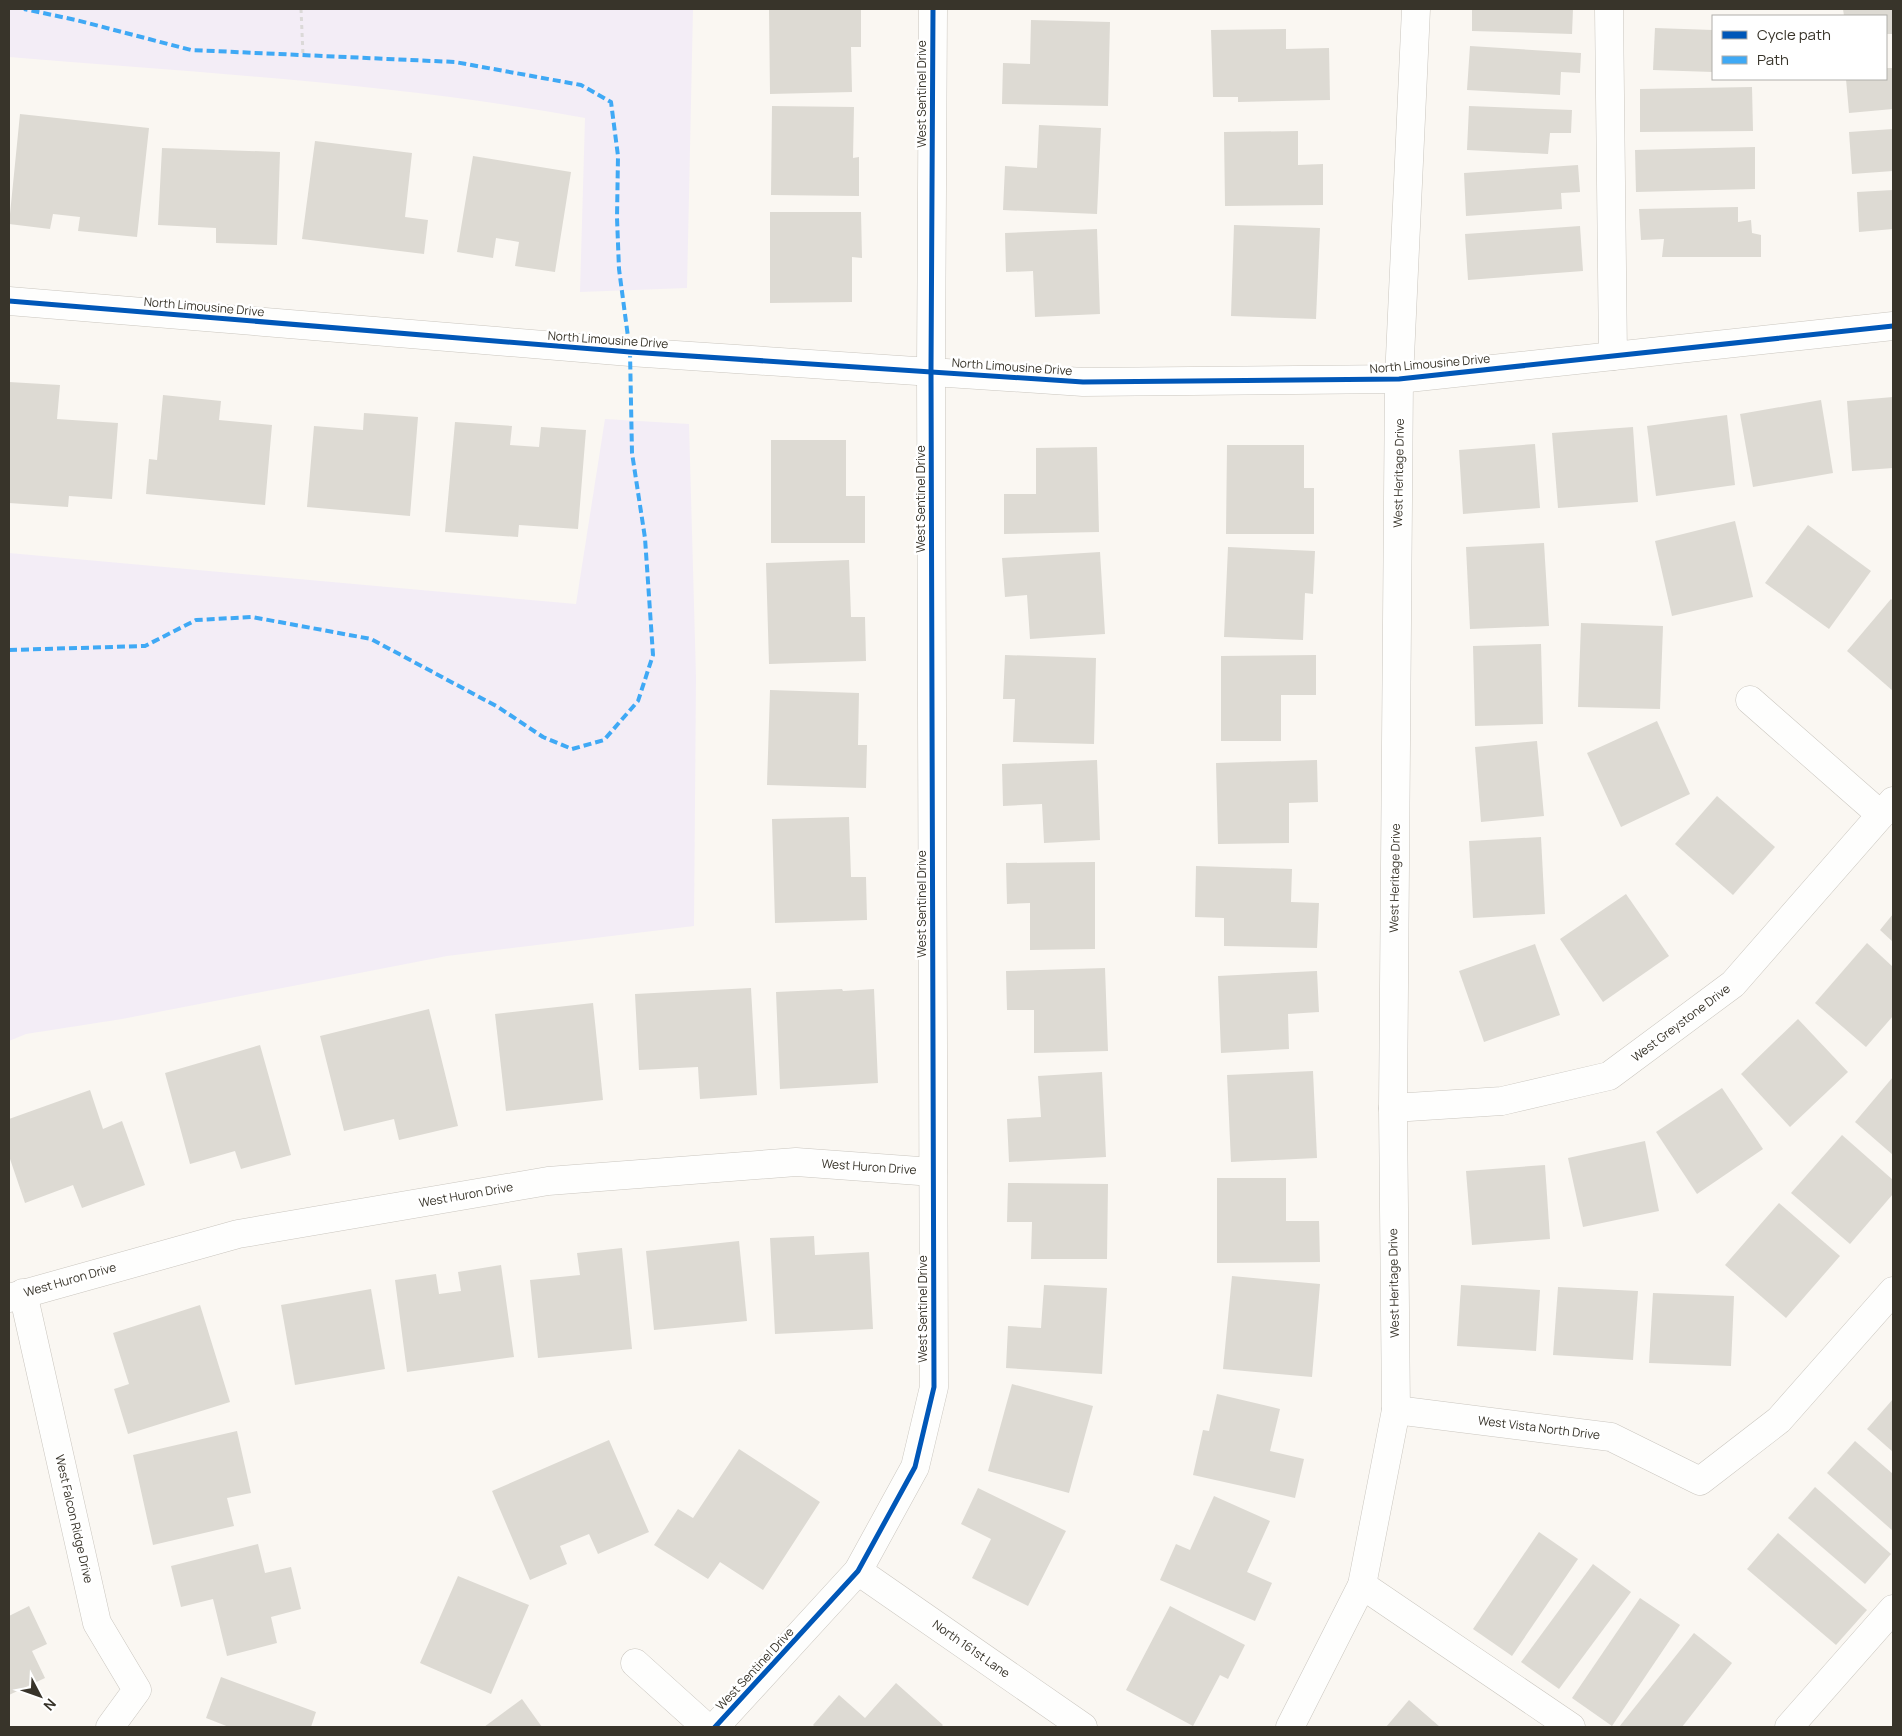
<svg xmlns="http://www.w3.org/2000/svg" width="1902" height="1736" font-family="Manrope,sans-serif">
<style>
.green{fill:#f3edf6}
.building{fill:#dddad3}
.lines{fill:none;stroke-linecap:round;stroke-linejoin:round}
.minor-casing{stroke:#cac6bf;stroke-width:29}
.path{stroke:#dbd9d8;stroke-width:3;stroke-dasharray:4 4;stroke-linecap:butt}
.minor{stroke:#fefefd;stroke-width:28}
.quiet{stroke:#3fa9f5;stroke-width:4;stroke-dasharray:8 4;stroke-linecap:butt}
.cycleway-casing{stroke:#fff;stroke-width:8}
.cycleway{stroke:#0057b8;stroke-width:5}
.labels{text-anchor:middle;stroke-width:5;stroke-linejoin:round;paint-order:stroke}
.street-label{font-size:12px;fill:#38342a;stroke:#fff}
</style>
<rect width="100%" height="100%" fill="#faf7f2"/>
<g class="green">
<path d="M9 9H693L687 288 580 292 585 118C395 83 201 73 9 57Z"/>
<polygon points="605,419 689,424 696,677 694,926 447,956 122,1019 26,1034 9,1041 9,553 576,604"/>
</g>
<g class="building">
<polygon points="769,9 861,9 861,47 851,47 852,92 770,94"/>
<polygon points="1472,9 1573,9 1572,34 1472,31"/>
<polygon points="1843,9 1893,9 1893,34 1886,34 1886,16 1844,16"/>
<polygon points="1031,20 1110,22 1108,106 1002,104 1003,63 1030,64"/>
<polygon points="1655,28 1713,30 1713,72 1653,70"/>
<polygon points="1286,29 1286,49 1329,48 1330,100 1238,102 1238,97 1213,97 1211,30"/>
<polygon points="1470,46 1581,53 1580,73 1561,72 1560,95 1467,90"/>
<polygon points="1886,68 1893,68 1893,109 1849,113 1846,79 1886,79"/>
<polygon points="1752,87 1753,131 1640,132 1640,89"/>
<polygon points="772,106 854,107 853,158 859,157 859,196 771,195"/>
<polygon points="1469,106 1572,110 1571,133 1550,133 1548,154 1467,150"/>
<polygon points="20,114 149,128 137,237 78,231 80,217 53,214 50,229 9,224"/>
<polygon points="1039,125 1101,128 1097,214 1003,210 1005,166 1037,168"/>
<polygon points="1893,129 1893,171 1852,174 1849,132"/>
<polygon points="1298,131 1298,165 1323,164 1323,205 1225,206 1224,132"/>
<polygon points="315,141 412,153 405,217 428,220 424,254 302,239"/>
<polygon points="1755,147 1755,189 1636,192 1635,150"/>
<polygon points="162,148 280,152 277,245 216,243 216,228 158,225"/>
<polygon points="473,156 571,172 555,272 515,266 519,242 496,238 493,258 457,252"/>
<polygon points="1578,165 1580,192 1561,193 1562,209 1466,216 1464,173"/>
<polygon points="1893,190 1893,229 1859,232 1857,192"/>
<polygon points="1738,207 1738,222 1751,220 1752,233 1761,235 1761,257 1662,257 1664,239 1641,240 1639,209"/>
<polygon points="770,212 861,212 862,258 852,257 852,302 770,303"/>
<polygon points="1234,225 1320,228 1316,319 1231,316"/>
<polygon points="1580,226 1583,271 1468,280 1465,234"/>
<polygon points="1097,229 1100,314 1035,317 1033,271 1006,272 1005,233"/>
<polygon points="9,382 60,385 57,419 118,423 112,499 69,496 68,507 9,503"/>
<polygon points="163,395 221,401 219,420 272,425 265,505 146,494 149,459 157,460"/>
<polygon points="1893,397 1893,468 1852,471 1847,401"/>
<polygon points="1821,400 1833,473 1753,487 1740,414"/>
<polygon points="364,413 418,417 410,516 307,507 314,426 363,430"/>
<polygon points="1727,415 1735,485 1656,496 1647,426"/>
<polygon points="455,422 512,426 510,445 539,447 541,427 586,430 578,529 519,525 518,537 445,532"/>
<polygon points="1633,427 1638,502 1558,508 1552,433"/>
<polygon points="771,440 846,440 846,496 865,496 865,543 771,543"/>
<polygon points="1535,444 1540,508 1463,514 1459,450"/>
<polygon points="1227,445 1304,445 1304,488 1314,488 1314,534 1226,534"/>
<polygon points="1097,447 1099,532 1004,534 1004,494 1036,494 1036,448"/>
<polygon points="1735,521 1753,597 1672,616 1655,541"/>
<polygon points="1808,525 1871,571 1829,629 1765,583"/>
<polygon points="1544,543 1549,626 1470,629 1466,547"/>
<polygon points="1228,547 1315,551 1313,594 1305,593 1303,640 1224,637"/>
<polygon points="1100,552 1105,634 1030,639 1027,595 1005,597 1002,558"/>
<polygon points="849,560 851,617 865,617 866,661 769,664 766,563"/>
<polygon points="1891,599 1893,601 1893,691 1847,651"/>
<polygon points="1581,623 1663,626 1660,709 1578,707"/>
<polygon points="1541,644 1543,724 1475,726 1473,646"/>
<polygon points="1005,655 1096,658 1094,744 1013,742 1015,699 1003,699"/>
<polygon points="1316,655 1316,695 1281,695 1281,741 1221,741 1221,656"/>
<polygon points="770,690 859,693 858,745 867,745 866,788 767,785"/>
<polygon points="1657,721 1690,794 1621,827 1587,753"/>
<polygon points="1537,741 1544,816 1481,822 1475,747"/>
<polygon points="1097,760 1100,840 1044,843 1042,804 1003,806 1002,764"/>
<polygon points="1317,760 1318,802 1289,803 1289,843 1218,844 1216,763"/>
<polygon points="1717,796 1775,847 1733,895 1675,844"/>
<polygon points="849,817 851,877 866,877 867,920 775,923 772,819"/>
<polygon points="1541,837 1545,914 1473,918 1469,841"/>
<polygon points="1095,862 1095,949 1030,950 1030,903 1007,904 1006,863"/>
<polygon points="1196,866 1292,869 1291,902 1319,903 1317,948 1224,946 1224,918 1195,917"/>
<polygon points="1626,894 1669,956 1603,1002 1560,939"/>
<polygon points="1893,914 1893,942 1880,930"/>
<polygon points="1867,943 1893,967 1893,1016 1866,1047 1815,1003"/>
<polygon points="1535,944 1560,1015 1484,1042 1459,971"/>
<polygon points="1105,968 1108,1051 1034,1053 1034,1010 1007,1010 1006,971"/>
<polygon points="1317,971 1319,1012 1288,1014 1289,1049 1221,1053 1218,976"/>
<polygon points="751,988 757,1095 700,1099 698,1067 639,1070 635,994"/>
<polygon points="842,989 843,991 874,989 878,1083 780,1089 776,992"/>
<polygon points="593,1003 603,1100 506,1111 495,1014"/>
<polygon points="429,1009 458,1126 399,1140 394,1119 344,1131 320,1036"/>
<polygon points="1798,1019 1848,1072 1790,1127 1741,1074"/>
<polygon points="260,1045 291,1155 241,1169 235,1151 190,1164 165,1073"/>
<polygon points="1313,1071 1317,1158 1231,1162 1227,1075"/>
<polygon points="1102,1072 1106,1157 1009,1162 1007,1119 1041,1117 1038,1076"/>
<polygon points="1893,1077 1893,1155 1855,1122"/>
<polygon points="1722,1088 1763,1149 1697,1194 1656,1132"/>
<polygon points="90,1090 103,1129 122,1121 145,1185 82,1208 73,1185 25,1203 9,1156 9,1119"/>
<polygon points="1842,1135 1893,1180 1893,1194 1850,1244 1791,1193"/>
<polygon points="1645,1141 1659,1211 1583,1227 1568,1158"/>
<polygon points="1545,1165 1550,1239 1472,1245 1466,1171"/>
<polygon points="1217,1178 1286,1178 1286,1221 1319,1221 1320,1262 1217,1263"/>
<polygon points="1008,1183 1108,1184 1107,1259 1031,1259 1032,1222 1007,1222"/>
<polygon points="1779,1203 1840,1256 1786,1318 1725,1265"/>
<polygon points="814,1236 815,1255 869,1252 873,1329 775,1334 770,1238"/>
<polygon points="739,1241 747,1321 654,1330 646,1251"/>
<polygon points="622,1248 632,1349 538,1358 530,1280 580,1275 577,1253"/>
<polygon points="501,1265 514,1357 407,1372 395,1280 436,1274 439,1294 461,1291 458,1272"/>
<polygon points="1232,1276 1320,1284 1312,1377 1223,1369"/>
<polygon points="1044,1285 1107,1288 1102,1374 1006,1368 1008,1326 1041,1328"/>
<polygon points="1461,1285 1540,1290 1536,1351 1457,1346"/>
<polygon points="1558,1287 1638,1291 1633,1360 1553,1355"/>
<polygon points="371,1289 385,1369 295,1385 281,1305"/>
<polygon points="1653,1293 1734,1296 1731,1366 1649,1363"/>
<polygon points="200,1305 230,1402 128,1434 114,1389 129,1384 113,1333"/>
<polygon points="1012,1384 1093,1406 1069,1493 988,1471"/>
<polygon points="1217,1394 1280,1409 1270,1451 1304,1459 1295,1498 1193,1475 1203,1430 1209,1431"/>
<polygon points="1893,1399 1893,1452 1867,1429"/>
<polygon points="237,1431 251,1493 227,1498 234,1526 153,1545 133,1455"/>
<polygon points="609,1440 649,1532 598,1554 589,1534 560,1546 567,1564 530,1580 492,1491"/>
<polygon points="1855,1441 1893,1474 1893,1531 1827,1473"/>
<polygon points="739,1449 820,1502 763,1590 720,1562 708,1579 654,1545 678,1509 693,1518"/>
<polygon points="1815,1487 1891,1554 1865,1584 1788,1518"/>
<polygon points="978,1488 1066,1531 1028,1606 972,1578 991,1539 961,1524"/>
<polygon points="1214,1496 1270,1521 1247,1572 1272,1583 1255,1621 1160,1580 1176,1544 1190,1550"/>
<polygon points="1539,1532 1578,1559 1512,1656 1473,1629"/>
<polygon points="1778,1533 1867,1610 1836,1645 1747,1569"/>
<polygon points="258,1544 265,1573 291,1567 301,1609 271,1617 277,1643 227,1656 213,1599 181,1607 171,1566"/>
<polygon points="1593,1564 1631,1592 1559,1689 1521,1662"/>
<polygon points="458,1576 529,1605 491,1694 420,1663"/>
<polygon points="1640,1598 1680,1625 1612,1726 1572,1698"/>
<polygon points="29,1606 47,1644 32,1651 45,1678 9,1695 9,1616"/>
<polygon points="1170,1606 1245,1645 1228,1679 1220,1675 1193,1726 1126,1690"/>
<polygon points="1694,1633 1732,1663 1682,1727 1619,1727"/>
<polygon points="221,1677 316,1712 311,1727 229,1727 206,1718"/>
<polygon points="896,1683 943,1725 941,1727 815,1727 813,1725 839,1695 865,1718"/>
<polygon points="522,1699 542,1727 484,1727"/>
<polygon points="1409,1700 1440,1727 1386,1727"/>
</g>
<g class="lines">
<g class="minor-casing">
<g id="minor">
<polyline points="1609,9 1613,356"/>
<polyline points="9,301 630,352 1083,382 1399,379 1893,326"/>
<polyline points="1750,700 1881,815"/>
<polyline points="1393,1108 1502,1101 1609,1076 1733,984 1893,801"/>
<polyline points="23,1293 97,1623 137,1690 110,1727"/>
<polyline points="9,1298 238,1234 548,1181 796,1162 933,1172"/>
<polyline points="1396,1410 1611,1437 1700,1481 1779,1420 1893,1291"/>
<polyline points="858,1571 1083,1727"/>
<polyline points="1362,1585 1571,1727"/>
<polyline points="635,1663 706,1727"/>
<polyline points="715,1727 858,1571 915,1467 934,1387 931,371 933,9"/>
<polyline points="1290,1727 1362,1585 1396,1410 1393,1108 1399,379 1416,9"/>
<polyline points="1789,1727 1893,1609"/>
</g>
</g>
<polyline class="path" points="301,9 303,55"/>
<use href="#minor" class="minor"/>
<polyline class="quiet" points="9,650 145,646 196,620 252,617 371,639 498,707 543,737 572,749 604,740 638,701 653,655 645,538 632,453 630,352 619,269 617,218 618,156 611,102 581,85 455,62 191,50 76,20 24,9"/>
<g class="cycleway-casing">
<g id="cycleway">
<polyline points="9,301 630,352 1083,382 1399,379 1893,326"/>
<polyline points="715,1727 858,1571 915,1467 934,1387 931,371 933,9"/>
</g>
</g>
<use href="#cycleway" class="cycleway"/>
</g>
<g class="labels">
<g class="street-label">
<text transform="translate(922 94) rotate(-90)" y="4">West Sentinel Drive</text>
<text transform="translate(204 307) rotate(5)" y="4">North Limousine Drive</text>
<text transform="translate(608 340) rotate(4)" y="4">North Limousine Drive</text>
<text transform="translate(1430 364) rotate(-5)" y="4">North Limousine Drive</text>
<text transform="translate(1012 367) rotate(4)" y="4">North Limousine Drive</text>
<text transform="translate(1399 473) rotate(-89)" y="4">West Heritage Drive</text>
<text transform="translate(921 499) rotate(-90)" y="4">West Sentinel Drive</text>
<text transform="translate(1395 878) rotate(-89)" y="4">West Heritage Drive</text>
<text transform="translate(922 904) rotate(-90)" y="4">West Sentinel Drive</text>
<text transform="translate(1681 1023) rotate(-37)" y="4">West Greystone Drive</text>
<text transform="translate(869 1167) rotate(4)" y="4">West Huron Drive</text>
<text transform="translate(466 1195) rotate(-10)" y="4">West Huron Drive</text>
<text transform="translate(70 1280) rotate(-16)" y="4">West Huron Drive</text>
<text transform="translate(1394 1283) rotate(-91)" y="4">West Heritage Drive</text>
<text transform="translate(923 1309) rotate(-90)" y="4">West Sentinel Drive</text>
<text transform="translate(1539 1428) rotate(7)" y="4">West Vista North Drive</text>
<text transform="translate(74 1519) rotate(77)" y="4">West Falcon Ridge Drive</text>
<text transform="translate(971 1649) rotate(35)" y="4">North 161st Lane</text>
<text transform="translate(755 1669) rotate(-47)" y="4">West Sentinel Drive</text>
</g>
</g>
<rect width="1902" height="1736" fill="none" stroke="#38342a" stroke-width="20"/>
<rect x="1712" y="15" width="175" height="65" fill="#ffffff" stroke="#afaeaa"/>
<rect x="1722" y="31" width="25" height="8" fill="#0057b8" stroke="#afaeaa"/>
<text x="1757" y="40" font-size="15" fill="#38342a">Cycle path</text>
<rect x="1722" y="56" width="25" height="8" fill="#3fa9f5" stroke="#afaeaa"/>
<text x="1757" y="65" font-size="15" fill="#38342a">Path</text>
<g transform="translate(40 1696) rotate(131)" stroke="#ffffff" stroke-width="4" paint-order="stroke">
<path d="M0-4L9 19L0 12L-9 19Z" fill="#38342a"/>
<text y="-8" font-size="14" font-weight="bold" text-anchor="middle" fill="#38342a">N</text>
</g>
</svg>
